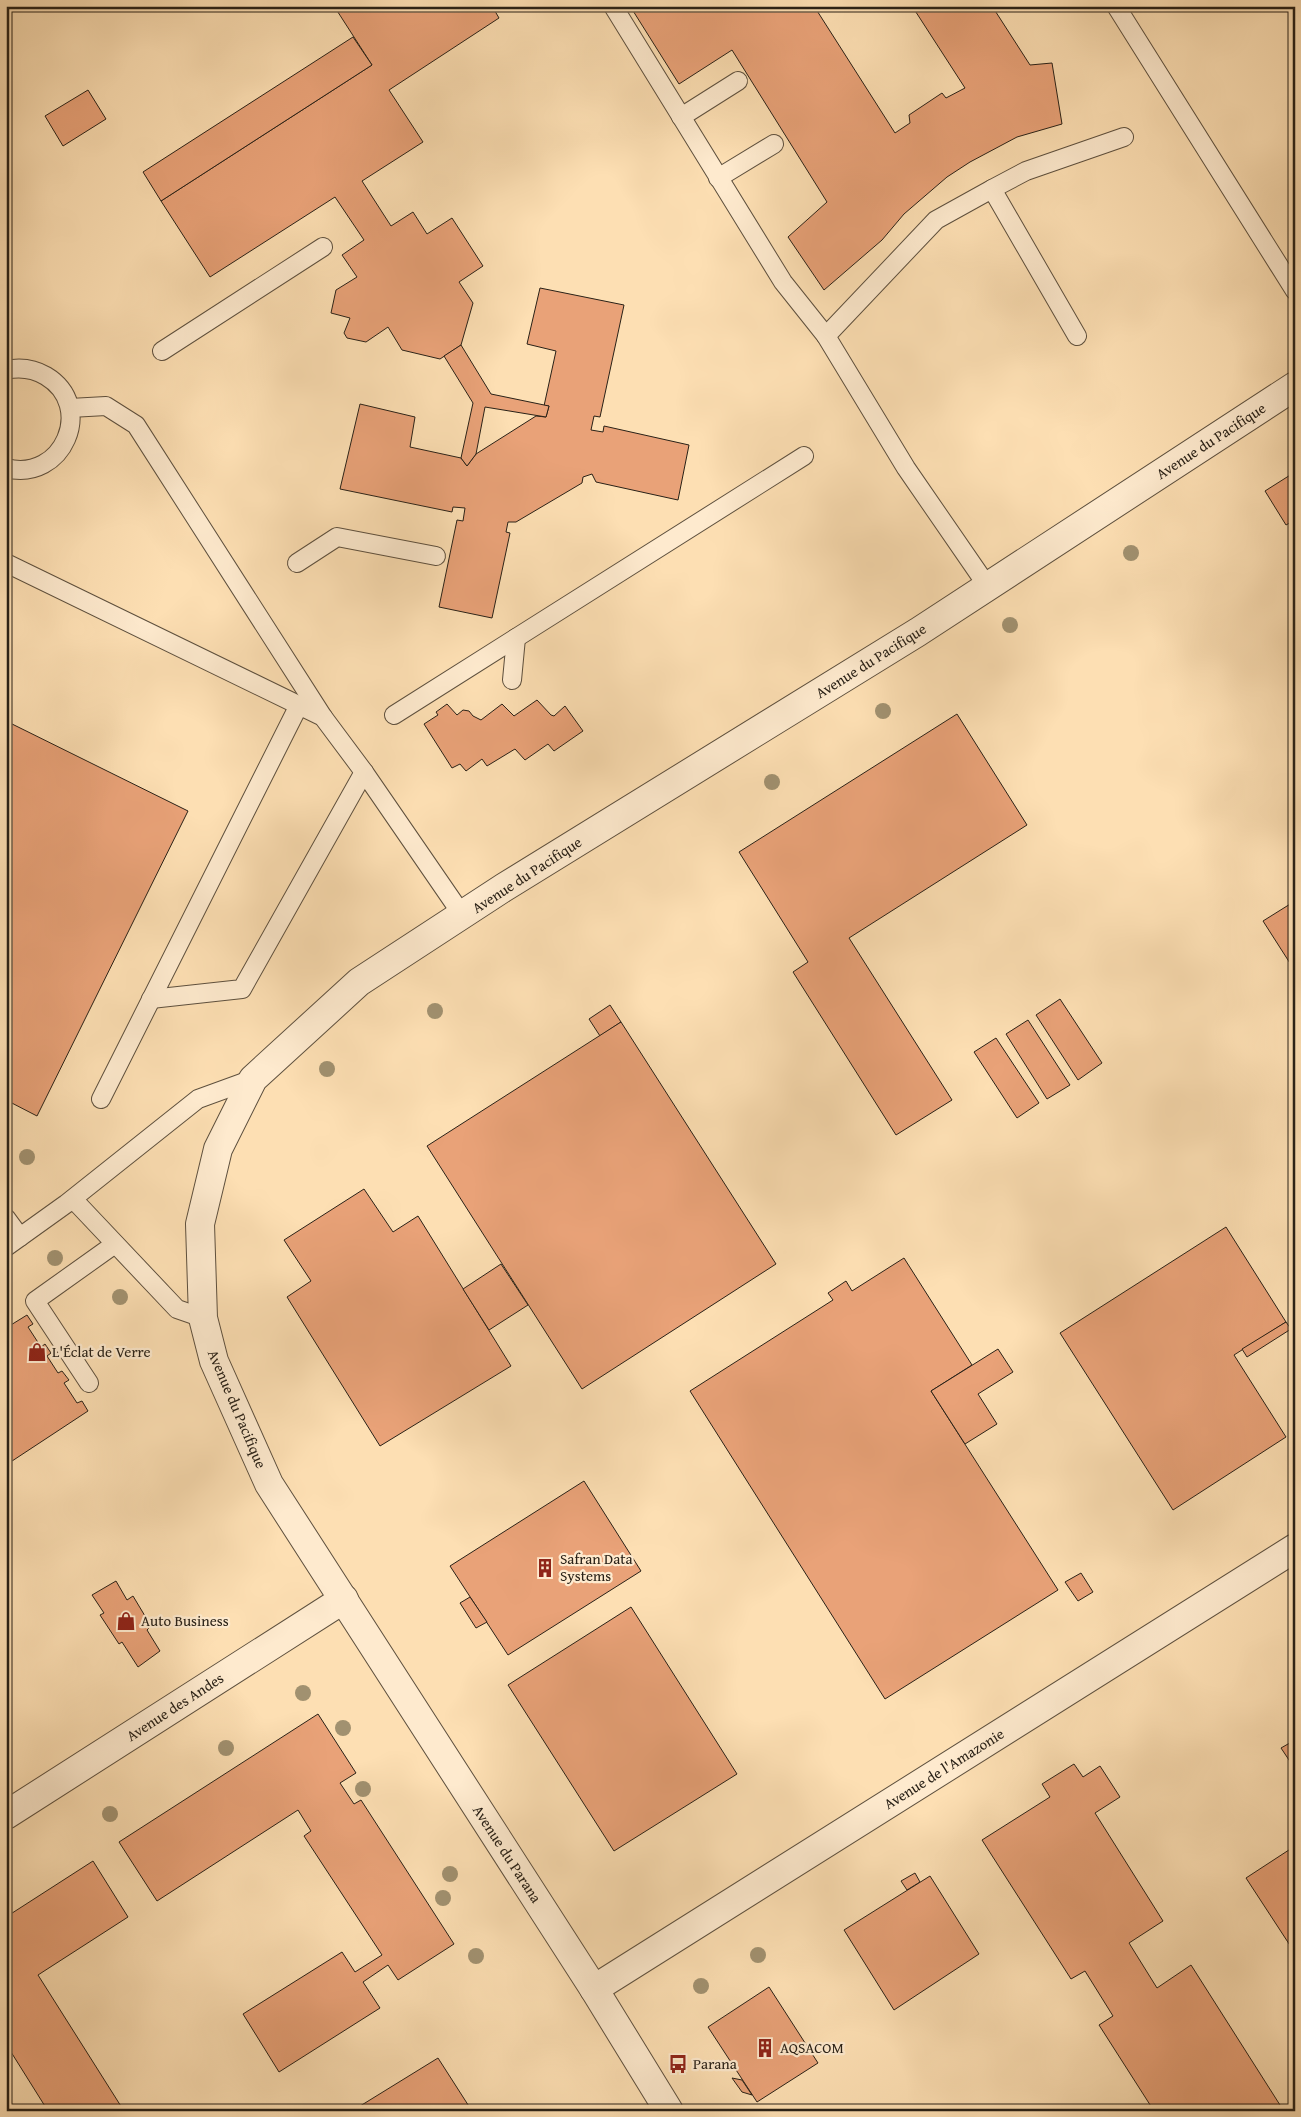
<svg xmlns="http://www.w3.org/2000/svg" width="1301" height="2117" font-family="'Gentium Book Plus',serif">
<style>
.building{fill:#e9a278;stroke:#292117}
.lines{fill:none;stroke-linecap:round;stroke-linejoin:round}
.service-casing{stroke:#5e503e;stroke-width:20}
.minor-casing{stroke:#5e503e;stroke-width:30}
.service{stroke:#feeace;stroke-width:18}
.minor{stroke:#feeace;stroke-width:28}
.tree{fill:#a19170}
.labels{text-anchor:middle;stroke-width:4.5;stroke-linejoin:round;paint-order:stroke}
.street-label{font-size:15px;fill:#292117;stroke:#feeace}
.poi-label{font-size:15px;fill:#292117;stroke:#feeace;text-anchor:start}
</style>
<rect width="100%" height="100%" fill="#fddfb3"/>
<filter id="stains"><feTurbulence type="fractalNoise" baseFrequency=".004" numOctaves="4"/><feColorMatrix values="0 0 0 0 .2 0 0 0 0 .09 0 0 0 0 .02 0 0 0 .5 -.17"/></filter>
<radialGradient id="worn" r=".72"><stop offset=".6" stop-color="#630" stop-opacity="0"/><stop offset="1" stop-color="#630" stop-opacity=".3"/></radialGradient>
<g class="building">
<polygon points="334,6 492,6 499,18 389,90 423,142 362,181 391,226 413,212 427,234 452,218 483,266 459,282 473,303 461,345 440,359 402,350 388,327 366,342 347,338 344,333 350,318 331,313 336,290 357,277 342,255 364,240 335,197 210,277 161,201 372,65"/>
<polygon points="630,6 814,6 895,133 910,123 909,115 942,93 946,98 965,88 912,6 992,6 1030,65 1052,63 1062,124 1017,137 970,162 947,177 904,214 882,240 824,290 788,237 827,202 732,50 679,84"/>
<polygon points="353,37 372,65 161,201 143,172"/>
<polygon points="88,90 106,119 63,146 45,116"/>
<polygon points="540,288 624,305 600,417 594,416 591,430 603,432 604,426 689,445 678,500 596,482 592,474 583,477 582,483 516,522 508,522 506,532 510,533 492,618 439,607 457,520 463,521 465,508 453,507 452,512 340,489 360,404 415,417 410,447 461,458 467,466 476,454 536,416 546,417 549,406 544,406 556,351 527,344"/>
<polygon points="461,345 491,394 549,406 546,417 485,407 476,454 467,466 461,458 473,403 444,356"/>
<polygon points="1295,472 1295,520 1286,525 1265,491"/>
<polygon points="537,700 551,715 554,716 565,706 583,731 554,751 548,744 525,760 515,749 487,766 482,759 466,771 460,764 452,768 424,724 438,715 436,712 447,704 457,715 463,710 469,711 473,716 481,720 502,704 514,716"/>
<polygon points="957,714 1027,825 849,938 952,1100 896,1135 793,972 808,962 739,852"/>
<polygon points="6,721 188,811 37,1116 6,1100"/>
<polygon points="1295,901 1295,971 1263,921"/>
<polygon points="1060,999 1102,1063 1078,1080 1036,1015"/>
<polygon points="610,1005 621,1022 600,1036 589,1019"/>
<polygon points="1028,1020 1070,1085 1047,1099 1006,1034"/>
<polygon points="621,1022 776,1264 582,1389 427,1146"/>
<polygon points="996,1038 1039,1103 1017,1118 974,1052"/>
<polygon points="364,1189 393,1232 418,1216 511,1366 380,1446 287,1297 311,1281 284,1240"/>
<polygon points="1226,1227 1286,1322 1234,1355 1286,1437 1173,1510 1060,1333"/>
<polygon points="904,1258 972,1365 931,1391 1058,1590 885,1699 690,1391 833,1300 828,1293 846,1281 852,1291"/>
<polygon points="501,1264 528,1305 489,1330 463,1289"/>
<polygon points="27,1315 33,1324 28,1327 41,1347 45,1344 51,1353 47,1356 58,1373 62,1371 69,1380 64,1383 77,1403 82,1401 88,1411 6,1465 6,1328"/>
<polygon points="1286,1322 1291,1329 1247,1357 1242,1349"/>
<polygon points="998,1349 1013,1372 978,1394 997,1424 965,1444 931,1391"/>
<polygon points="584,1481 641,1571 508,1655 450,1566"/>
<polygon points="1081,1573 1093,1592 1078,1601 1065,1582"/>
<polygon points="116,1581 127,1600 133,1596 151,1626 147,1630 160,1651 138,1667 122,1642 119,1644 100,1615 104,1613 92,1595"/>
<polygon points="470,1597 487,1622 476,1628 460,1603"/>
<polygon points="631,1607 737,1774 614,1851 508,1685"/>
<polygon points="318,1714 356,1773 340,1783 354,1804 361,1800 454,1944 398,1980 388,1965 363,1982 380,2008 279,2072 243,2014 342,1952 355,1972 382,1955 304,1836 311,1831 298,1810 157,1901 119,1842"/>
<polygon points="1295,1740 1295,1769 1281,1748"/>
<polygon points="1074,1764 1083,1777 1100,1766 1120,1797 1095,1813 1163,1921 1129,1943 1157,1988 1191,1965 1280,2105 1271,2111 1154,2111 1099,2025 1113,2016 1085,1971 1071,1979 982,1840 1050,1797 1042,1784"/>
<polygon points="1295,1846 1295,1953 1246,1878"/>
<polygon points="93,1861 128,1917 38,1975 124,2111 48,2111 6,2044 6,1917"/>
<polygon points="915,1873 920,1882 907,1890 901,1881"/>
<polygon points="930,1876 979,1954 894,2010 844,1930"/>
<polygon points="769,1987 818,2063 757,2102 708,2027"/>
<polygon points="438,2058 472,2111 352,2111"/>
<polygon points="732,2078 742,2080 752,2095 742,2092"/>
</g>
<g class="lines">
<g class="service-casing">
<g id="service">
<polyline points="613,6 783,282 826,336"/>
<polyline points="1116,6 1295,291"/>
<polyline points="681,117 738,81"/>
<polyline points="718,178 774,144"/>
<polyline points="992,189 1026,171 1124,137"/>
<polyline points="162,351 323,247"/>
<path d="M6 370C20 367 34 369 46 376 96 406 63 483 6 468"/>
<polyline points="70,408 106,406 136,425 323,717"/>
<polyline points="6,563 323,717 364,772 463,916"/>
<polyline points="297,563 337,537 436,556"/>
<polyline points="988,587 906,468 826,336 936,220 992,189 1077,336"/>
<polyline points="512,680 516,638"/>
<polyline points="394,715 804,456"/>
<polyline points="151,999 242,989 364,772"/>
<polyline points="101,1099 299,705"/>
<polyline points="73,1199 177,1309 203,1318"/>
<polyline points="6,1218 20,1237"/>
<polyline points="6,1247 66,1204 198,1099 253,1079"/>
<polyline points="89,1383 35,1301 115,1244"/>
</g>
</g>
<g class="minor-casing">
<g id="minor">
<polyline points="6,1815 344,1599"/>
<polyline points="594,1989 1295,1548"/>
<polyline points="669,2111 594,1989 269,1484 214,1361 203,1318 200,1224 218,1149 253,1079 359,982 503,888 918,632 1295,386"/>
</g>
</g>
<use href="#service" class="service"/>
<use href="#minor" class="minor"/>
</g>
<g class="tree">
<circle cx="1131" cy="553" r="8"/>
<circle cx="1010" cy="625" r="8"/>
<circle cx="883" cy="711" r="8"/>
<circle cx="772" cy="782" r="8"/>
<circle cx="435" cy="1011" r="8"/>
<circle cx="327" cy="1069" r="8"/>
<circle cx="27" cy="1157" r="8"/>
<circle cx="55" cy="1258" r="8"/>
<circle cx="120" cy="1297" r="8"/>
<circle cx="303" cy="1693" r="8"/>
<circle cx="343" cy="1728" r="8"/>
<circle cx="226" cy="1748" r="8"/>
<circle cx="363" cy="1789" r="8"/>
<circle cx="110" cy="1814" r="8"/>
<circle cx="450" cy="1874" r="8"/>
<circle cx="443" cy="1898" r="8"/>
<circle cx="758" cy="1955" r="8"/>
<circle cx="476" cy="1956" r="8"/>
<circle cx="701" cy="1986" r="8"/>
</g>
<defs>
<g id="shop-bare" transform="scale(1.5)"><path d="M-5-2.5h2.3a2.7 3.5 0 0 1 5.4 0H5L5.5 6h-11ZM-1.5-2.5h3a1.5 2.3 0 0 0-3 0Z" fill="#8f2418" stroke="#feeace" stroke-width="2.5" paint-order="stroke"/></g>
<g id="building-bare" transform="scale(1.5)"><path d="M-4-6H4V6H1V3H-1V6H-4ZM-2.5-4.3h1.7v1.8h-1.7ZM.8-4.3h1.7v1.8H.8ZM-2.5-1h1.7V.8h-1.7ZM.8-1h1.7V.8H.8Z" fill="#8f2418" stroke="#feeace" stroke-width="2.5" paint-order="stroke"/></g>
<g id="bus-bare" transform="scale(1.5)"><path d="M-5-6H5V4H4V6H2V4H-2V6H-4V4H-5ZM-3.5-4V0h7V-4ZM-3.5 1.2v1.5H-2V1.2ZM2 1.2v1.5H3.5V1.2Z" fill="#8f2418" stroke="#feeace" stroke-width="2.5" paint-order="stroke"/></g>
</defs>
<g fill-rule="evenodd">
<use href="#shop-bare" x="37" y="1352"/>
<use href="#building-bare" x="545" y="1568"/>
<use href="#shop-bare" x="126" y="1621"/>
<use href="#building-bare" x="765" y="2048"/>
<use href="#bus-bare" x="678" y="2064"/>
</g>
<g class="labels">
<g class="street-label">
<text transform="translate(1211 441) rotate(-33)" y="5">Avenue du Pacifique</text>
<text transform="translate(871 661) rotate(-32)" y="5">Avenue du Pacifique</text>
<text transform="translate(527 875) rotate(-33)" y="5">Avenue du Pacifique</text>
<text transform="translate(237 1409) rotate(67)" y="5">Avenue du Pacifique</text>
<text transform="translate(175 1707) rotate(-33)" y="5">Avenue des Andes</text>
<text transform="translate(944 1769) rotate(-32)" y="5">Avenue de l'Amazonie</text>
<text transform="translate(507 1854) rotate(57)" y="5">Avenue du Parana</text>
</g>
<g class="poi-label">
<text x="52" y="1357">L'Éclat de Verre</text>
<text x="560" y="1564">Safran Data<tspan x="560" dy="17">Systems</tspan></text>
<text x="141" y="1626">Auto Business</text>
<text x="780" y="2053">AQSACOM</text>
<text x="693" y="2069">Parana</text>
</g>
</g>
<rect width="1301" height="2117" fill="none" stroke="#fddfb3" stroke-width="25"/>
<rect x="8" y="8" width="1286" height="2102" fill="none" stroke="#292117" stroke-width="2.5"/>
<rect x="12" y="12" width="1276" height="2092" fill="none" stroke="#292117"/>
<rect width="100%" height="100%" filter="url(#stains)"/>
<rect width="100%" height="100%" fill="url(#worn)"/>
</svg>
